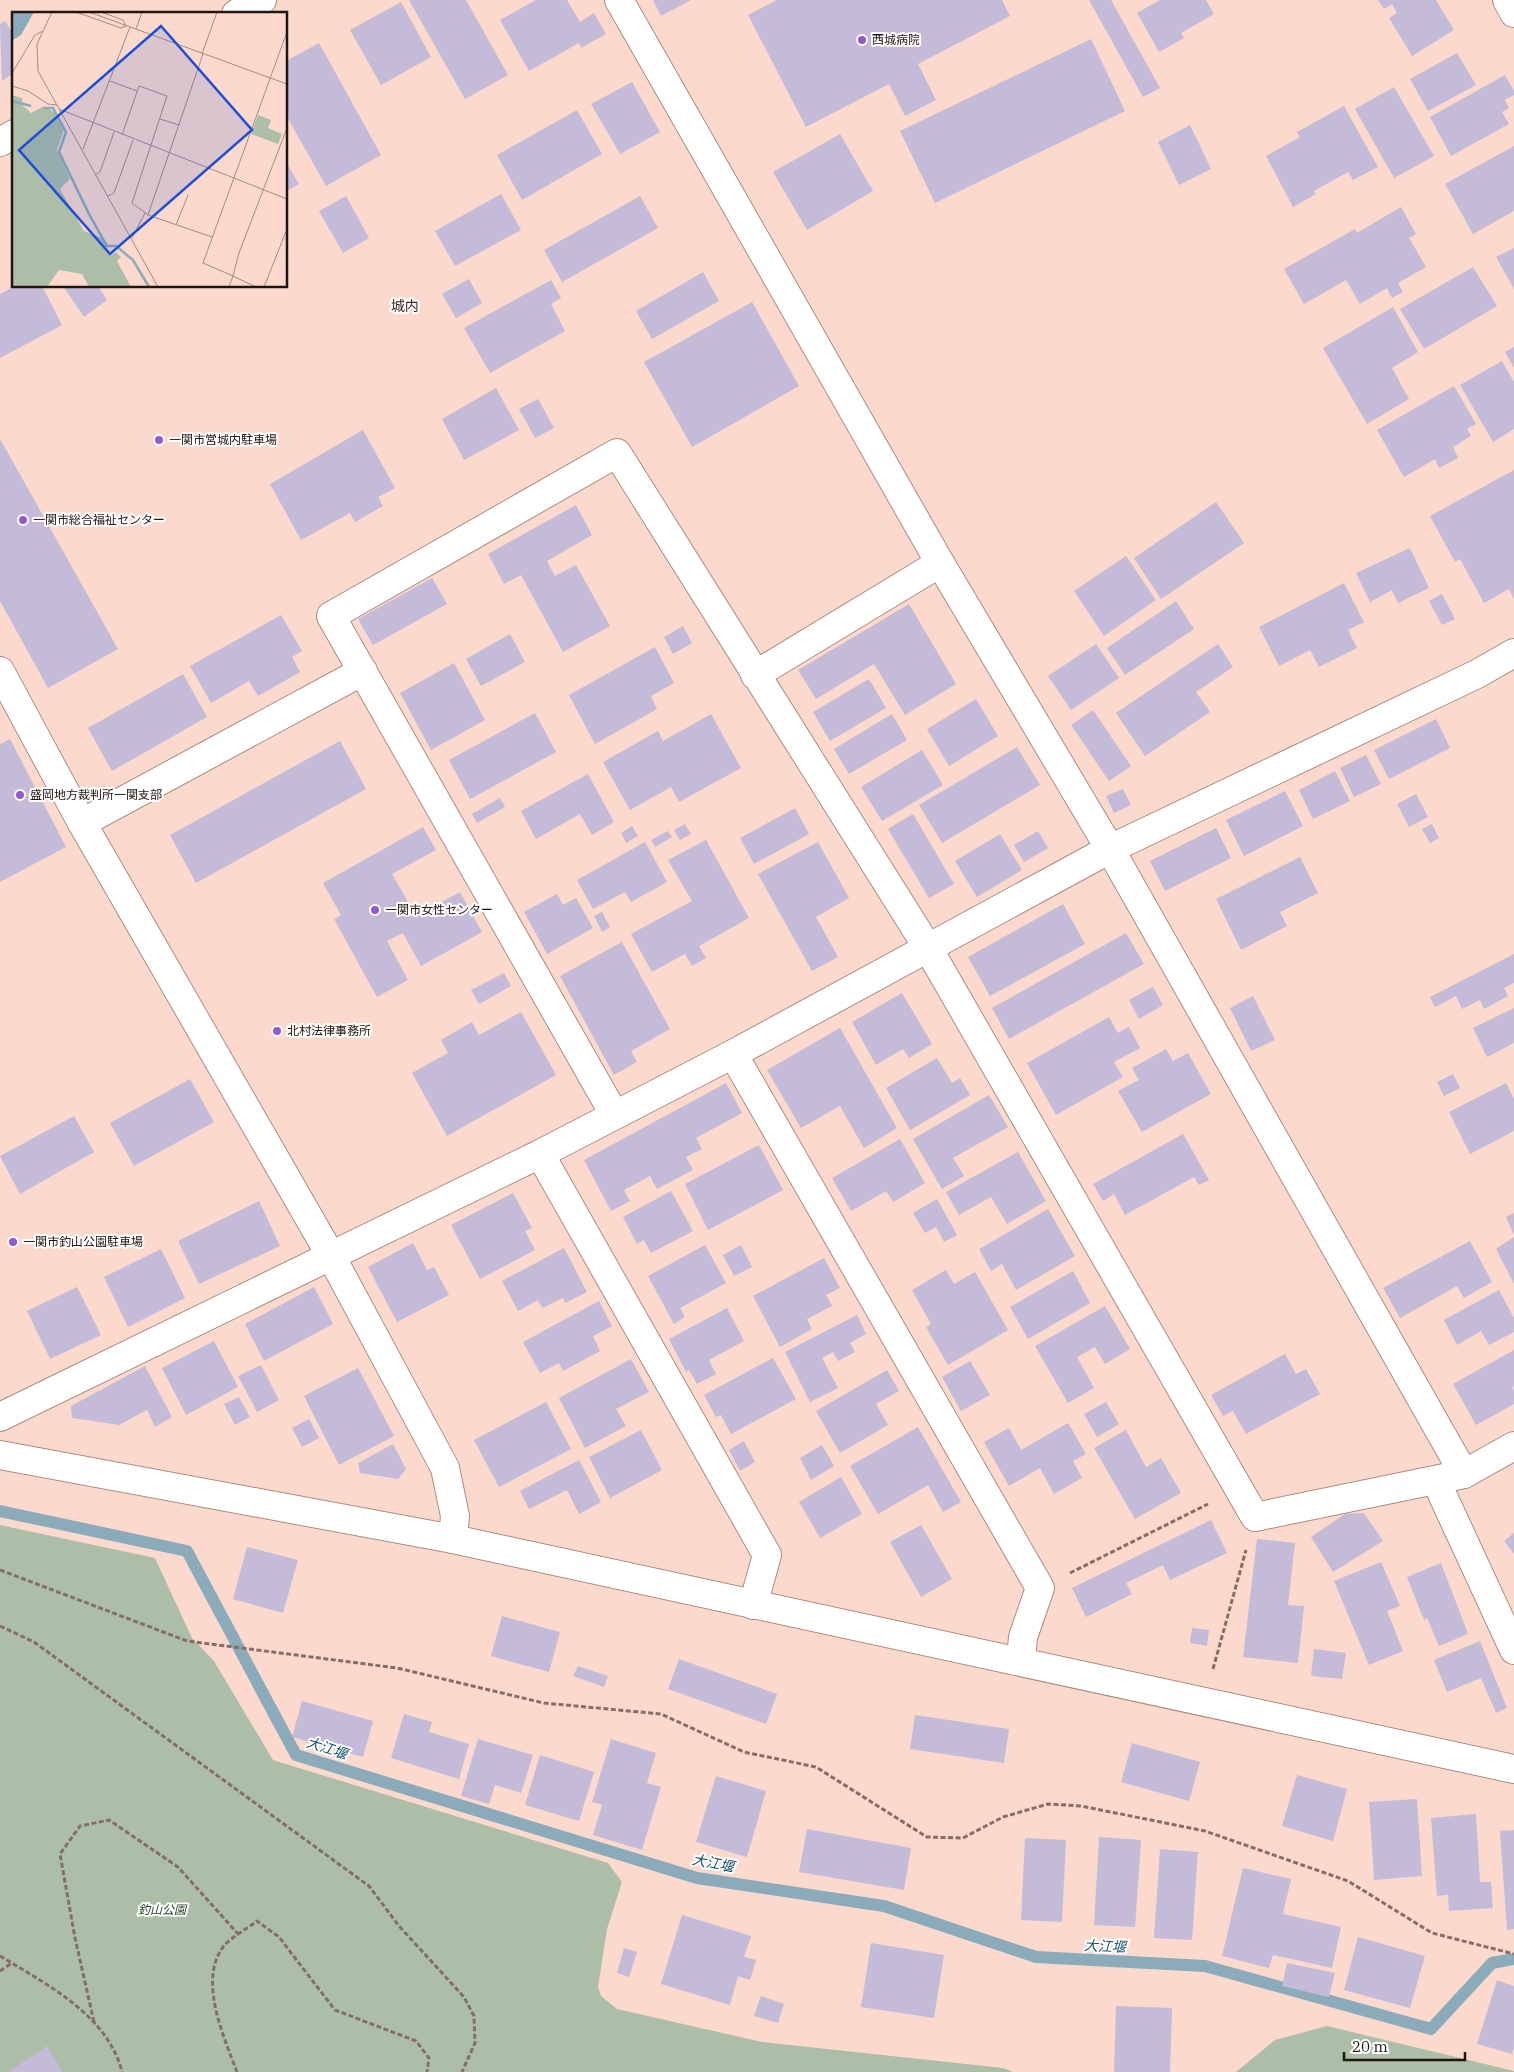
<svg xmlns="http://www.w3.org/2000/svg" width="1514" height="2072" font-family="'IBM Plex Serif','Noto Sans JP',serif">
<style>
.green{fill:#acbea8}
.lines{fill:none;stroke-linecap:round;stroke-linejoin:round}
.stream{stroke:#8babbb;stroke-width:12}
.building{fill:#c3bbd8}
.minor-casing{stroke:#ac8c81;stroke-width:30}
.highway-casing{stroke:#ac8c81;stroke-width:30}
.path{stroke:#856e67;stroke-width:3;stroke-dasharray:5 2.5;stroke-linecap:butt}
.minor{stroke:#fff;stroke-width:28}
.highway{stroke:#fff;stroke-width:28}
.poi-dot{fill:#9458cf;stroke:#fff;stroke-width:2}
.labels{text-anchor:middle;stroke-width:4;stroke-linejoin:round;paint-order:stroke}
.poi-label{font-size:12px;fill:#211511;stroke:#fff;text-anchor:start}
.park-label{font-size:12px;font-style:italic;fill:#1f3d17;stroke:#fff}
.neighbourhood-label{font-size:14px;fill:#3f251c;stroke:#fff}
.water-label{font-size:14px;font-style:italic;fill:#16546b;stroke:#fff}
.inset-river{fill:none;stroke:#8babbb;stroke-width:2.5}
.inset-road{fill:none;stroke:#a48b82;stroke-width:1}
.view{fill:#1d4ed8;fill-opacity:0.15;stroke:#1d4ed8;stroke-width:2.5}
.inset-edge{fill:none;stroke:#211511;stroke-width:2.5}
</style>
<rect width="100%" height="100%" fill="#fcd9cd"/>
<g class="green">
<polygon points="0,1525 155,1558 192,1638 214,1661 273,1760 608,1863 622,1882 607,1929 598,1987 601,1996 617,2009 762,2042 1003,2068 1013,2072 0,2072"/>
<polygon points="1327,2026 1514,2071 1514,2072 1236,2072 1275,2040"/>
</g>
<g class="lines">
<polyline class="stream" points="0,1511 187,1551 296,1755 697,1878 884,1906 1036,1957 1205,1966 1431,2029 1492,1963 1514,1959"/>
</g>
<g class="building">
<polygon points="409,0 466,0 508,75 465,99"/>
<polygon points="536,0 567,0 580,22 594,13 606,34 581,48 579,43 529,71 500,20"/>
<polygon points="653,0 691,0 661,16"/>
<polygon points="777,0 1002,0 1010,16 918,64 936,100 905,116 889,84 806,127 748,15"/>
<polygon points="1089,0 1111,0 1160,88 1143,97"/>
<polygon points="1160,0 1206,0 1214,14 1181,33 1184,38 1159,52 1137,13"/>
<polygon points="1378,0 1436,0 1454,30 1412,56 1389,18 1397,13 1392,4 1384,9"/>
<polygon points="401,2 431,57 381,85 350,30"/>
<polygon points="5,21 14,35 14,73 2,81 0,24"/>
<polygon points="1091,39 1125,111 935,203 900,131"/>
<polygon points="319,43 381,155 326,186 286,115 286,61"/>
<polygon points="1457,53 1476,85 1428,111 1410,79"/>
<polygon points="1505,75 1514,91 1514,95 1505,100 1509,108 1502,112 1509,124 1451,156 1430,117"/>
<polygon points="632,82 660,132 620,154 591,104"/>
<polygon points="1394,87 1434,156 1394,178 1355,109"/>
<polygon points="1344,106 1378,167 1353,180 1348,172 1314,191 1316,194 1293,207 1266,156 1300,137 1297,132"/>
<polygon points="577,110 602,154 522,200 497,155"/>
<polygon points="1190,125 1211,169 1179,185 1158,142"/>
<polygon points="840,134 873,191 807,230 773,172"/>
<polygon points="1514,146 1514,211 1473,234 1445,184"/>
<polygon points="286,162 299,184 286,191"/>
<polygon points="501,194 521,230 455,266 435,231"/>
<polygon points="346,196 369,238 343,253 319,211"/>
<polygon points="640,196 658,228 562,282 544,250"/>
<polygon points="1401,207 1416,234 1409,238 1426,267 1398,283 1403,292 1392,298 1387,288 1360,304 1346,280 1304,304 1284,269 1355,229 1357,233"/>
<polygon points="1514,248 1514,289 1496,257"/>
<polygon points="1473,267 1497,306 1424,349 1400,309"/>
<polygon points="703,272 719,301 652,339 636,311"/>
<polygon points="469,279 482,303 456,318 442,294"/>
<polygon points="551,280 561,298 551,304 565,331 490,373 464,328"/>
<polygon points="15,286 42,286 62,325 0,358 0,294"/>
<polygon points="63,286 98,286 107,300 84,317"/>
<polygon points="752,302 799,386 692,447 644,362"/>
<polygon points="1393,307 1418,352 1392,368 1409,399 1367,424 1323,348"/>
<polygon points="1514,347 1514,368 1505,352"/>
<polygon points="1502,361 1514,382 1514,429 1493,442 1460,385"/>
<polygon points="1454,386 1476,424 1467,429 1471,436 1453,447 1458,458 1439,468 1435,459 1404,477 1377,430"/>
<polygon points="496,388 519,430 464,460 442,419"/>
<polygon points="538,399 554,428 535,438 519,409"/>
<polygon points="363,430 395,488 378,497 383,506 355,522 350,513 301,540 270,484"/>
<polygon points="0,439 118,649 48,688 0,601"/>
<polygon points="1514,470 1514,599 1509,589 1484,603 1460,559 1455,562 1430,516"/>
<polygon points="1216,502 1244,543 1161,599 1134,558"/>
<polygon points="576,505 592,535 547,561 555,576 576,565 610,626 563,652 521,575 504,584 488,554"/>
<polygon points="1410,548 1429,588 1398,603 1392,590 1370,602 1356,573"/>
<polygon points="1126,556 1156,600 1104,636 1074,591"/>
<polygon points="432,578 447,604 373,645 358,619"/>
<polygon points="1344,583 1364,622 1348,630 1357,648 1319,667 1310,650 1279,666 1259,627"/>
<polygon points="1442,594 1455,619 1442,625 1429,601"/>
<polygon points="1176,601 1194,629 1125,675 1107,648"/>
<polygon points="909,604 956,684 905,715 874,664 816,699 798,670"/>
<polygon points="281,615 302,651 292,657 300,672 258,696 249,681 211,703 190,666"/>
<polygon points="683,626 692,643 673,654 664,637"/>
<polygon points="510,634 525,662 481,686 466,659"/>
<polygon points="1096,644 1119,678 1071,710 1048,676"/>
<polygon points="1218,644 1233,667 1196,692 1210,712 1145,756 1116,713"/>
<polygon points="655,647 674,683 651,696 657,709 595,744 569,695"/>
<polygon points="454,663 485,720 431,750 400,693"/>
<polygon points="183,674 207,717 112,771 88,728"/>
<polygon points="869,679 886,708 830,741 813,712"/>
<polygon points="976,699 998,736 949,766 927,729"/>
<polygon points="1093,710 1131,766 1109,781 1071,725"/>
<polygon points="535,713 556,752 470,799 449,760"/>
<polygon points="711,714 741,768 679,802 671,787 630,810 603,762 658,731 663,741"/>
<polygon points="892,714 907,740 849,774 834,749"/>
<polygon points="1436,719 1450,748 1389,779 1374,750"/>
<polygon points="10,739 66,847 0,882 0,744"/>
<polygon points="340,741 366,789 196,883 170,835"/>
<polygon points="1017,747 1040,785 942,843 919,805"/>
<polygon points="922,750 943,785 882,821 861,787"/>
<polygon points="1366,755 1381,784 1354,797 1340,768"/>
<polygon points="1335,771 1350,801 1313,819 1299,790"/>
<polygon points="588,774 614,822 592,835 580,814 536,839 521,811"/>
<polygon points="1123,789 1131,805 1114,813 1106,796"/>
<polygon points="1285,791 1303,826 1244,856 1226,820"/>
<polygon points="1416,794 1428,817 1409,827 1397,804"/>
<polygon points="500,798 505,807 477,823 472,814"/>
<polygon points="795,808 809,834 754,864 740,838"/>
<polygon points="913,814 954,884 929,898 888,829"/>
<polygon points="685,824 691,834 680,840 674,830"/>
<polygon points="1432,824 1439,838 1430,843 1422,829"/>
<polygon points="632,826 638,836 626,843 621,833"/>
<polygon points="423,827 436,850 392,874 416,916 460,892 482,932 421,966 403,933 387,941 408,980 377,997 334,919 341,915 323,883"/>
<polygon points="1216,828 1231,858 1165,891 1150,861"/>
<polygon points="668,831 672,837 655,847 651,840"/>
<polygon points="1038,831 1048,848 1024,862 1014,845"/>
<polygon points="1000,834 1022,870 977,897 955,861"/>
<polygon points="706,840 749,918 699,946 706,958 692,966 685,954 652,972 631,934 692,901 668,860"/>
<polygon points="645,842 667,882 631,902 625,892 593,909 577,880"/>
<polygon points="818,842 849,898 816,917 838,957 812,971 758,874"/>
<polygon points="1300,857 1318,893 1280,912 1287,926 1241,950 1216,899"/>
<polygon points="557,894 563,905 576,898 593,928 547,954 524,912"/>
<polygon points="1063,904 1085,944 990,996 968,957"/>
<polygon points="602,912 610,927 602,932 594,916"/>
<polygon points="1126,933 1144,964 1009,1039 992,1008"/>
<polygon points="622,942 670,1029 631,1051 637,1062 614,1075 560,976"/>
<polygon points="1514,954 1514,983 1504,988 1508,996 1484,1009 1480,1000 1462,1009 1456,996 1435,1007 1430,997"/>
<polygon points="504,973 511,986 479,1004 471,990"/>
<polygon points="1153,987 1163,1005 1139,1019 1129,1000"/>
<polygon points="902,993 932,1044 909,1058 903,1049 876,1065 852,1022"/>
<polygon points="1253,996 1275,1040 1251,1051 1230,1008"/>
<polygon points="1514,1008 1514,1043 1487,1057 1473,1028"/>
<polygon points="521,1012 556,1075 447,1136 412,1073 448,1053 441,1040 472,1022 479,1035"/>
<polygon points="1109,1017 1118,1033 1129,1027 1140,1048 1114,1062 1123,1077 1056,1115 1027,1063"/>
<polygon points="840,1028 897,1128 864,1148 840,1106 801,1128 767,1070"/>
<polygon points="1166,1049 1173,1061 1188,1053 1211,1094 1142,1132 1118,1091 1139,1080 1132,1068"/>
<polygon points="937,1058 952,1083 960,1078 970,1095 910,1130 886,1088"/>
<polygon points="1453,1074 1460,1088 1444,1096 1437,1082"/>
<polygon points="190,1079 214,1122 134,1166 110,1123"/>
<polygon points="726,1083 742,1113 696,1138 702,1149 686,1157 693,1170 657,1189 650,1176 624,1190 630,1201 611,1211 584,1160"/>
<polygon points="1506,1083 1514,1099 1514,1131 1470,1154 1449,1112"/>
<polygon points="989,1095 1008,1127 953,1158 964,1176 942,1189 913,1139"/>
<polygon points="74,1116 94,1152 20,1194 0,1156"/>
<polygon points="1183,1134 1209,1180 1199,1185 1194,1177 1125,1215 1114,1194 1103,1201 1093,1184"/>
<polygon points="900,1139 925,1183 893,1202 886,1191 851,1211 832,1178"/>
<polygon points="759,1145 783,1190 708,1230 685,1184"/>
<polygon points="1018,1152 1046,1201 1007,1224 991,1197 959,1215 946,1192"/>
<polygon points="671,1191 693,1231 651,1253 644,1240 637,1244 623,1217"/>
<polygon points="513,1193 532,1228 525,1231 535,1250 480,1279 451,1225"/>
<polygon points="937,1199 957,1235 944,1242 936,1227 925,1233 913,1213"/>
<polygon points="259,1201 280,1246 199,1284 178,1241"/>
<polygon points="1048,1209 1075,1256 1016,1290 1002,1264 991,1271 979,1249"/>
<polygon points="1514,1213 1514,1235 1506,1217"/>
<polygon points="1514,1237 1514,1284 1496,1249"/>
<polygon points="1470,1241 1492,1282 1464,1298 1457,1286 1400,1318 1383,1288"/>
<polygon points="413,1243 427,1270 434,1267 449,1295 397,1322 368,1267"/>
<polygon points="705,1245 726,1283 680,1308 685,1317 674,1324 648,1276"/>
<polygon points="741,1245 752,1267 734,1276 723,1255"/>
<polygon points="564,1248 587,1292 565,1303 563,1298 542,1308 538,1300 518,1311 502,1281"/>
<polygon points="161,1249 185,1298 128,1327 104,1277"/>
<polygon points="824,1258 840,1288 826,1295 832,1306 807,1319 812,1329 780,1347 753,1296"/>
<polygon points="946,1270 954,1284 975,1272 1008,1330 948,1365 926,1327 931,1324 912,1290"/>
<polygon points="1073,1271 1090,1303 1028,1339 1010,1307"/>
<polygon points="77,1287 101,1335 50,1359 27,1311"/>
<polygon points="314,1287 333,1324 264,1361 245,1324"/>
<polygon points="1499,1290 1514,1318 1514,1332 1489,1345 1481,1331 1457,1345 1444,1320"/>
<polygon points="599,1301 612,1326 593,1336 600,1351 563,1371 559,1363 540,1373 523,1342"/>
<polygon points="1105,1306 1130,1349 1105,1364 1095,1347 1077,1357 1094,1388 1068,1403 1035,1346"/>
<polygon points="727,1308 744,1341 709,1360 716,1374 697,1384 689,1370 686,1372 669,1339"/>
<polygon points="857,1315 866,1334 850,1343 855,1352 838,1361 833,1352 822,1358 838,1388 810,1402 785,1352"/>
<polygon points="214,1341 238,1387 186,1415 162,1368"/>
<polygon points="1514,1350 1514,1386 1512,1387 1514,1391 1514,1404 1476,1425 1453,1384"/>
<polygon points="1285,1354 1296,1374 1306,1369 1320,1394 1246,1434 1233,1411 1223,1416 1211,1395"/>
<polygon points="773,1358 796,1399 731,1434 721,1415 716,1417 704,1395"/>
<polygon points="631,1359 649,1392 616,1409 626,1426 585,1448 559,1398"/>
<polygon points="970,1361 990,1395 961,1411 942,1377"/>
<polygon points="261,1365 279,1400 257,1412 238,1376"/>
<polygon points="145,1366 172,1417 155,1427 147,1410 119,1425 72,1418 71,1406"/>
<polygon points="358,1368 394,1436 339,1465 304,1396"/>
<polygon points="887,1370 899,1391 876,1404 888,1425 840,1453 816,1411"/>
<polygon points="239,1397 250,1417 235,1425 224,1404"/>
<polygon points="546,1402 571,1449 499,1487 474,1440"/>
<polygon points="1106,1402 1119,1424 1097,1437 1084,1414"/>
<polygon points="309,1419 319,1438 302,1447 292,1428"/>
<polygon points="1068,1423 1086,1454 1073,1461 1082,1478 1054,1494 1040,1468 1009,1486 984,1442 1009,1428 1021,1450"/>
<polygon points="918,1427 961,1502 943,1512 928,1485 878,1514 850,1466"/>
<polygon points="641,1430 662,1470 610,1498 589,1457"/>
<polygon points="1126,1430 1146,1467 1161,1458 1181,1493 1135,1519 1094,1448"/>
<polygon points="744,1441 755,1462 740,1471 729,1450"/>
<polygon points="393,1444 406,1469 398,1479 360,1473 358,1463"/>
<polygon points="822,1445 834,1466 811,1480 800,1458"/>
<polygon points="579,1460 601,1502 579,1514 567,1490 529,1509 520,1491"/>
<polygon points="841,1477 862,1514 820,1538 799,1502"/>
<polygon points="1364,1513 1383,1541 1333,1572 1311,1537 1345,1514"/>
<polygon points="1211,1520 1227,1553 1170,1580 1163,1565 1126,1583 1132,1594 1086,1617 1072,1588"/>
<polygon points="921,1525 952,1579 921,1597 890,1542"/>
<polygon points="1514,1533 1514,1554 1504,1541"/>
<polygon points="1257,1539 1295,1543 1288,1605 1304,1606 1298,1663 1243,1657"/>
<polygon points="247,1547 298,1560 283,1613 233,1599"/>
<polygon points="1381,1562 1400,1606 1387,1611 1403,1651 1369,1665 1334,1581"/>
<polygon points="1441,1563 1468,1634 1439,1646 1427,1618 1424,1620 1407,1577"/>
<polygon points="502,1616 560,1632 549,1672 491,1656"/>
<polygon points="1192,1628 1209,1630 1207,1646 1190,1643"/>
<polygon points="1480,1641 1507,1708 1496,1713 1481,1678 1447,1692 1434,1660"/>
<polygon points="1314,1649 1346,1653 1342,1679 1311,1676"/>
<polygon points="679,1659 777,1694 766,1724 668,1689"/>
<polygon points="578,1666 608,1676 604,1687 573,1676"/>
<polygon points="302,1701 373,1721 363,1757 292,1737"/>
<polygon points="404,1714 432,1722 429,1732 469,1744 459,1779 391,1758"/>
<polygon points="915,1715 1009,1729 1004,1763 910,1749"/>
<polygon points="478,1739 533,1755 521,1793 495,1785 489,1804 461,1796"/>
<polygon points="611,1739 656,1753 647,1783 661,1787 642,1850 593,1835 602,1805 592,1802"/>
<polygon points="1132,1743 1200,1762 1189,1801 1121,1782"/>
<polygon points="540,1755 594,1772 579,1821 525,1805"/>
<polygon points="1297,1775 1347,1789 1333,1841 1282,1826"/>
<polygon points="716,1776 766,1791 747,1857 696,1842"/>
<polygon points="1417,1799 1422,1876 1374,1880 1369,1802"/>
<polygon points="1476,1814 1480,1882 1491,1882 1493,1908 1449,1911 1448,1895 1437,1896 1431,1818"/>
<polygon points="807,1829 911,1848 904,1890 799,1872"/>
<polygon points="1514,1830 1514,1929 1507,1930 1500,1831"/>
<polygon points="1099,1837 1141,1840 1135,1927 1094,1925"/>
<polygon points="1025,1838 1066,1840 1062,1922 1021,1920"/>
<polygon points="1160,1849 1198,1852 1192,1940 1154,1938"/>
<polygon points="1243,1868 1291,1879 1283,1914 1341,1927 1332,1968 1273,1955 1269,1968 1222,1956"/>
<polygon points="682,1915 751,1936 744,1957 756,1960 750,1980 738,1976 730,2005 661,1984"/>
<polygon points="1358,1937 1425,1956 1410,2008 1344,1990"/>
<polygon points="871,1943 944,1955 934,2018 861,2007"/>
<polygon points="624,1948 637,1952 629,1977 617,1973"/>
<polygon points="1287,1963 1335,1973 1329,1997 1282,1986"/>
<polygon points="1497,1980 1514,1986 1514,2047 1512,2054 1477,2044"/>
<polygon points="761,1996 784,2004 778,2023 754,2016"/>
<polygon points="1116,2006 1172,2008 1170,2072 1114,2072"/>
<polygon points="47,2046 63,2072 8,2072"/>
</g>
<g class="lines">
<g class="minor-casing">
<g id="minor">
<polyline points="619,0 940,563 1110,849 1464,1474"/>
<polyline points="1507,0 1514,13"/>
<polyline points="0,671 82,823 331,1256 445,1468 455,1516 453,1539"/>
<polyline points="755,675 940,563"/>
<polyline points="82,823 363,671"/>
<polyline points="733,1054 1040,1588 1023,1637 1021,1660"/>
<polyline points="614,1114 331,616 617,453 928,948 1255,1517 1464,1474 1514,1446"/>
<polyline points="540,1154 767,1555 753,1605"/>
<polyline points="0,1417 540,1154 733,1054 1110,849 1477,674 1514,653"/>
<polyline points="0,1455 453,1539 1514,1769"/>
<polyline points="1436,1481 1514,1650"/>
</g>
</g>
<g class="highway-casing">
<g id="highway">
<polyline points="236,14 262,0"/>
<polyline points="0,142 14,134"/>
</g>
</g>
<g class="path">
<polyline points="0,1570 187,1641 397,1668 544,1703 661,1714 744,1752 816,1767 927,1837 963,1838 1003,1817 1048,1804 1081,1806 1205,1831 1348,1881 1432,1933 1514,1954"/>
<polyline points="1070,1573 1208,1504"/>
<polyline points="0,1626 34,1642 369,1886 399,1926 464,1997 474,2016 475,2043 462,2072"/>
<polyline points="1213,1669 1246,1550"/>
<path d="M0 1956C46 1984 108 2015 122 2072"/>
<polyline points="0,1971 12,1963"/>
<polyline points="94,2022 75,1938 60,1854 80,1826 109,1820 178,1867 239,1935"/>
<path d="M237 2072C224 2037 198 1981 223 1947 231 1937 247 1929 257 1921L279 1937 335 2010 416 2041 429 2058 427 2072"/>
</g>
<use href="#minor" class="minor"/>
<use href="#highway" class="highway"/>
</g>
<g class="poi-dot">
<circle cx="862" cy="40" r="5"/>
<circle cx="159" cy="440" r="5"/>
<circle cx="23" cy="520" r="5"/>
<circle cx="20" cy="795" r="5"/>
<circle cx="375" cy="910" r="5"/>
<circle cx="277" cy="1031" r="5"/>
<circle cx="13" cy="1242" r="5"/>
</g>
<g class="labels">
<g class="poi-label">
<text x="872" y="44">西城病院</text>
<text x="169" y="444">一関市営城内駐車場</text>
<text x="33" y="524">一関市総合福祉センター</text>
<text x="30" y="799">盛岡地方裁判所一関支部</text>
<text x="385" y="914">一関市女性センター</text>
<text x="287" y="1035">北村法律事務所</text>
<text x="23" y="1246">一関市釣山公園駐車場</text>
</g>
<g class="park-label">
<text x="162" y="1914">釣山公園</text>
</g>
<g class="neighbourhood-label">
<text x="405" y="311">城内</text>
</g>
<g class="water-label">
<text transform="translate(327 1748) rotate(18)" y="5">大江堰</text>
<text transform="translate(713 1863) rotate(11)" y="5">大江堰</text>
<text transform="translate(1105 1946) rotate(3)" y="5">大江堰</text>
</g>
</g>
<g transform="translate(12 12)">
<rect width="275" height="275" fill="#fcd9cd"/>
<path d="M0 83 10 86 11 94 19 101 32 94 42 100 52 118 45 138 58 167 48 177 72 219 90 226 98 244 104 240 109 245 105 249 119 275H77L70 262 47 258 35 275H0ZM246 103 259 108 256 116 270 122 266 132 239 122Z" fill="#acbea8"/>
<path d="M0 0H22L9 23 1 28 0 36Z" fill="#8babbb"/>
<path class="inset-river" d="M0 89 19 94M32 96H41L54 120 47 140 77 202 95 234H104L121 248 137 275"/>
<path class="inset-road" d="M40 0 25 32 26 59 146 275M64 0 109 16 114 14 111 8 89 0M77 0 275 72M124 17 130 0M190 42 205 0M0 61 23 23 31 19M98 69 125 79M0 74 16 79 36 92 45 93M47 97 275 187M148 107 167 113M110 123 127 74 155 84 120 191 136 203 200 225M71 137 118 15M84 162 88 160 102 120M96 184 102 181 121 128M136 203 191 42M164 213 176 183M120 226 133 201M217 275 221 264 191 251 275 20M244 275 221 264 227 241 275 116M252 275 275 217"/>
<path class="view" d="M149 14 240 118 98 242 7 138Z"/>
<rect width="275" height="275" class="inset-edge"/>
</g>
<path d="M1344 2052v8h121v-8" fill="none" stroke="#211511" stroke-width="2.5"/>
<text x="1352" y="2052" font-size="15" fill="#211511" stroke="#ffffff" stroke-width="4" paint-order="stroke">20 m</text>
</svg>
